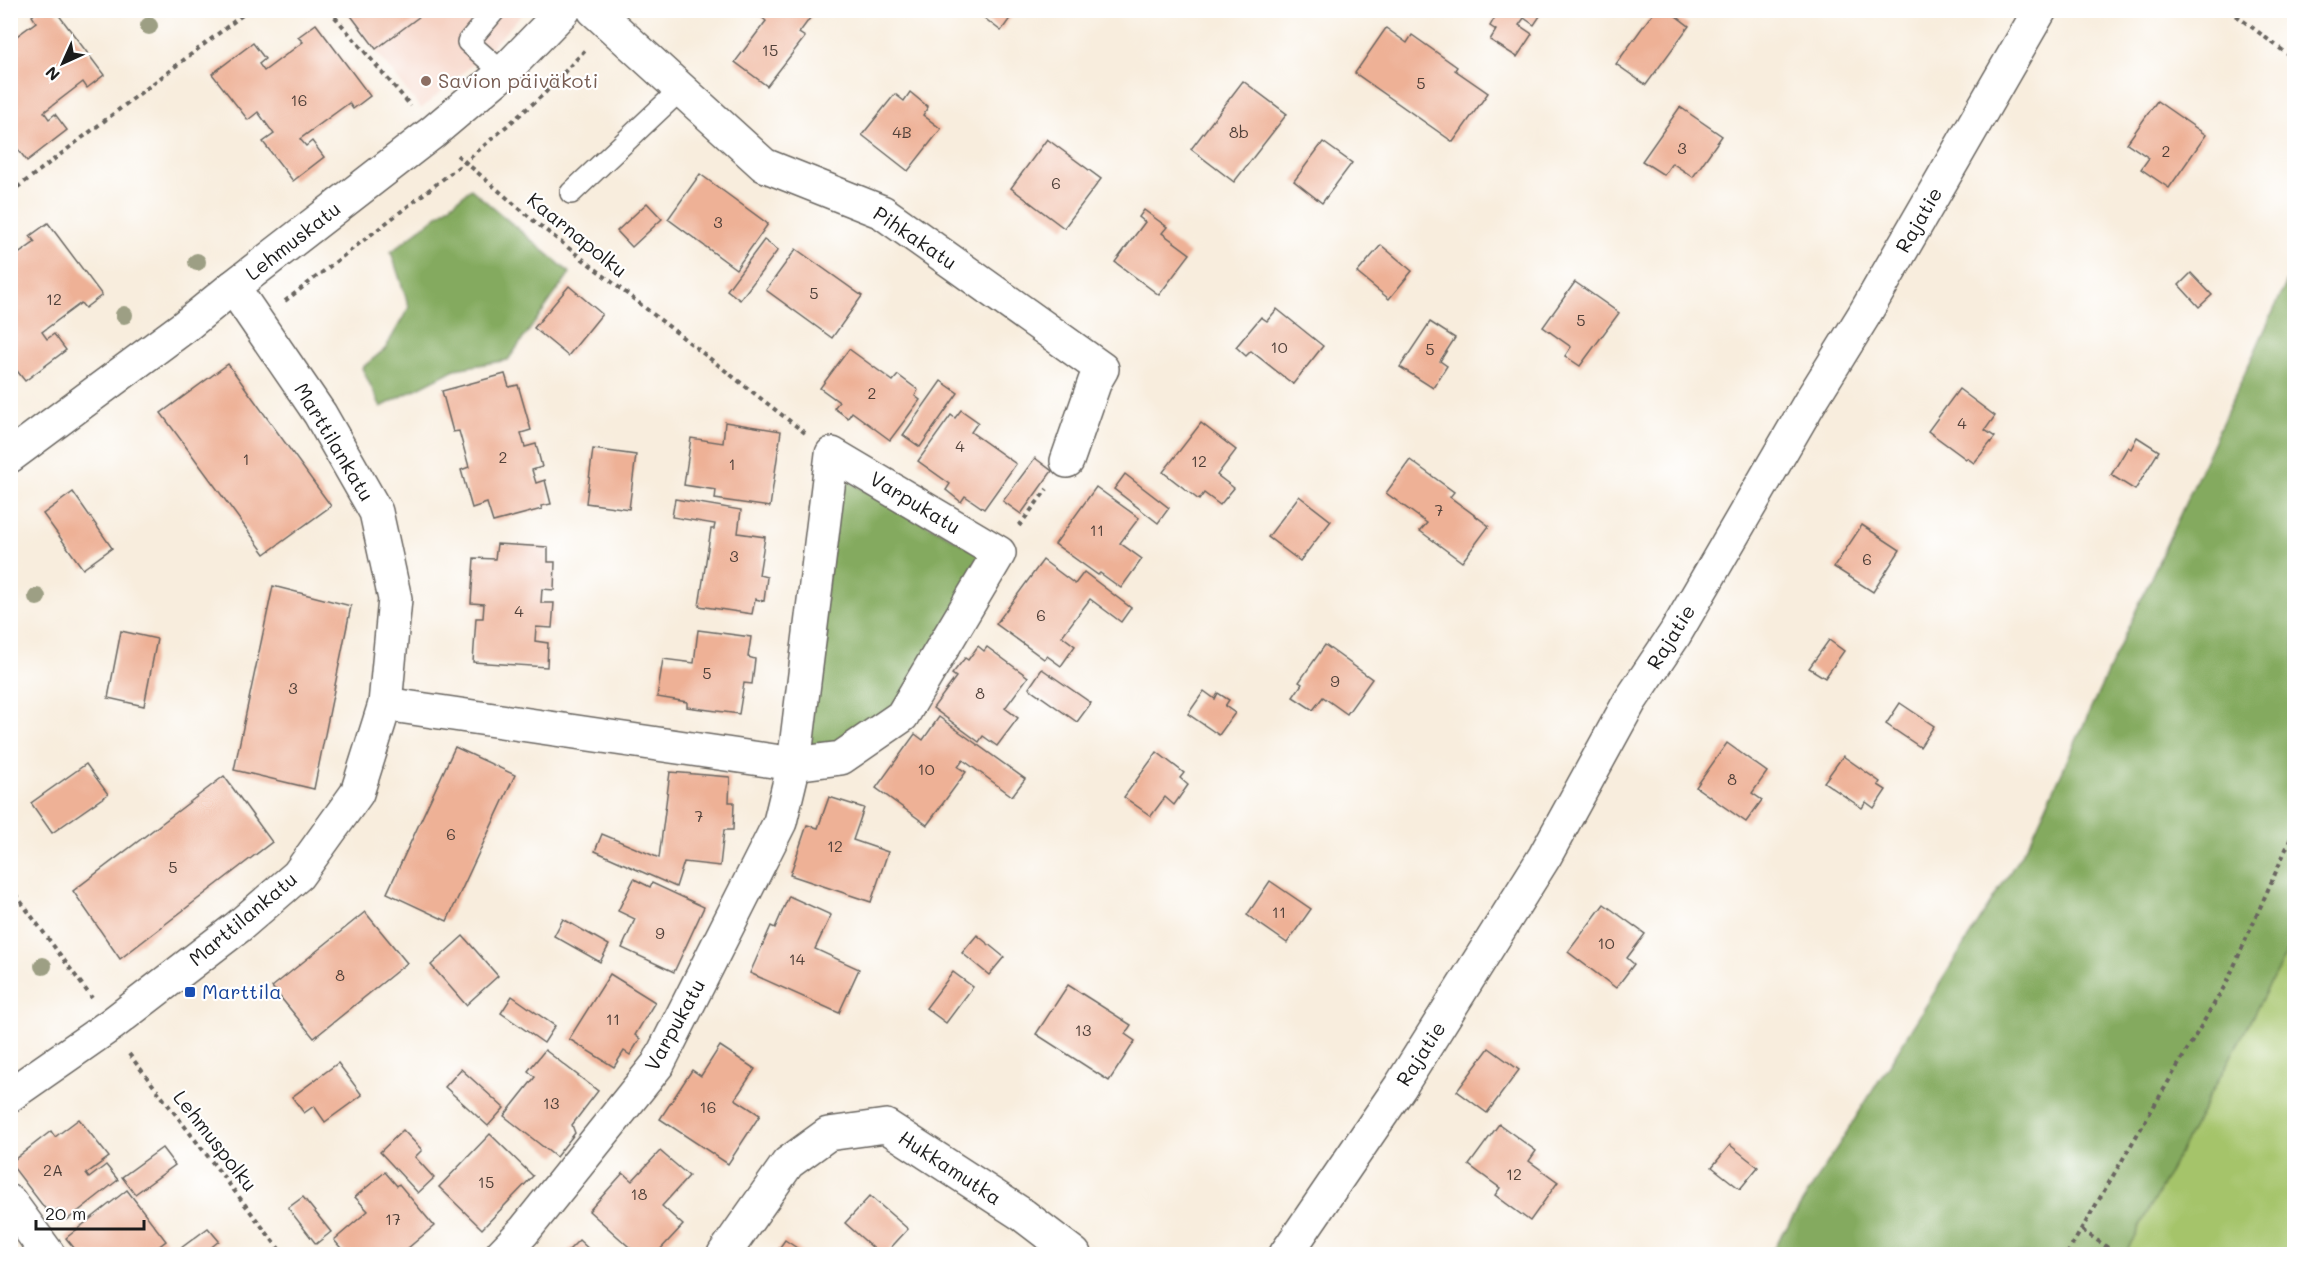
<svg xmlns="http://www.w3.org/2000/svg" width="2305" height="1265" font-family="Mali,sans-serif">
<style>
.built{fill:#f6d2c3}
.green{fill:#a5c46b;stroke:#607044;stroke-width:1.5}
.forest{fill:#84aa5f;stroke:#50633e;stroke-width:1.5}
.building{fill:#eeb196}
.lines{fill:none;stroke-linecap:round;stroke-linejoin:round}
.lane-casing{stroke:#696560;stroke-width:24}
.street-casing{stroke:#696560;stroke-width:36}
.secondary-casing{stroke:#696560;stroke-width:36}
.path{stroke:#696560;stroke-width:4;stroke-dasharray:4.5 4.5;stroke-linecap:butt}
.lane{stroke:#fff;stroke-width:21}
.street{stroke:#fff;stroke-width:33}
.secondary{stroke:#fff;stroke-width:33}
.tree{fill:#9d9f84}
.education-dot{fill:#8d6e63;stroke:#fff;stroke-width:2}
.transit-dot{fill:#1a4fb4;stroke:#fff;stroke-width:2}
.labels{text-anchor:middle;stroke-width:4.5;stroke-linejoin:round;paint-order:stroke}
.number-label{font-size:16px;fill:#50413a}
.education-label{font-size:20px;fill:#785e54;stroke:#fff;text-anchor:start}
.street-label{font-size:20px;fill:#1c1c1c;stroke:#fff}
.transit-label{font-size:20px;fill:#164399;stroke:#fff;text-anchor:start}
</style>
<rect width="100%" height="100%" fill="#fff"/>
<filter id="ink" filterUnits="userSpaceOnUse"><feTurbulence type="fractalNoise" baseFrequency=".0167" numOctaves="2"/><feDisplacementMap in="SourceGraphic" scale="12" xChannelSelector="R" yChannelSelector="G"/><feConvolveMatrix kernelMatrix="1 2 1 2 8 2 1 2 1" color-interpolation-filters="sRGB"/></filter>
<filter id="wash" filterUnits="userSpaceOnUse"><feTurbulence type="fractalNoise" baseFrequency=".008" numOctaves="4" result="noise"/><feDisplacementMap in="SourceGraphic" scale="24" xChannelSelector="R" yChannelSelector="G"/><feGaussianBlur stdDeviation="1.35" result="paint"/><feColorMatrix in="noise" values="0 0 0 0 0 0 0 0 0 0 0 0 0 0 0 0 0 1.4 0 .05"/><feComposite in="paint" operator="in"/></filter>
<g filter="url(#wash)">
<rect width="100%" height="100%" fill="#f8eddd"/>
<polygon class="built" points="345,11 525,11 487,52 421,109"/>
<polygon class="green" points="2294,939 2294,1254 2125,1254"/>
<g class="forest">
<polygon points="471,189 570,273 508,360 455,369 381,407 362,368 385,349 409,307 391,252"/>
<polygon points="2294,266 2294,939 2125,1254 1770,1254 2032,837"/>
<polygon points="841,477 987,557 897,708 837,749 805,751"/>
</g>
<g id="blocks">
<g class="building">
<polygon points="39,10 55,10 104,75 87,88 83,82 44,112 49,119 55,114 67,130 27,161 10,139 10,41 36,22 32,16"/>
<polygon points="352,10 428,10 376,49 349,13"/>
<polygon points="760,10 816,10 799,33 805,37 767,86 735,62 766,21 758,14"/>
<polygon points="974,10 1016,10 1001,31"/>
<polygon points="1499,10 1544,10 1534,25 1524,18 1519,25 1532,34 1517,57 1490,40 1496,30 1490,26"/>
<polygon points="1655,10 1668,10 1689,26 1646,85 1616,64"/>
<polygon points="316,24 370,96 353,109 349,103 300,139 306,146 312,141 324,157 293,181 263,142 274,134 258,112 248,120 212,74 253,43 265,59 259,64 264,71 303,42 298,37"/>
<polygon points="1386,28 1407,43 1412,35 1457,67 1455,70 1488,93 1453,142 1355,73"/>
<polygon points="1243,81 1287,114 1234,182 1191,149"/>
<polygon points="910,92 928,107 923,115 941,129 908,171 862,135 895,94 904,101"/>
<polygon points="2157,101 2206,135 2169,188 2141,169 2149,158 2127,143"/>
<polygon points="1680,107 1722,136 1693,177 1672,163 1664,175 1642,161"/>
<polygon points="1047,139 1101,179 1064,228 1011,188"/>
<polygon points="1323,142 1352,163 1322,203 1294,181"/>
<polygon points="700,174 768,224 736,269 668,219"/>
<polygon points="647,203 662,219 632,247 617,231"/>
<polygon points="1144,210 1167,227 1162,233 1190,254 1159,295 1115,262 1145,222 1139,217"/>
<polygon points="48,223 102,295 85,308 81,303 42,332 47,339 54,334 66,350 25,381 10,362 10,260 35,242 30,236"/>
<polygon points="764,240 778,250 740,300 727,290"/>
<polygon points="1381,245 1412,271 1389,299 1357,273"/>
<polygon points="796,249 862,296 832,338 766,290"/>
<polygon points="2191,273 2212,295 2199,307 2179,285"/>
<polygon points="1575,282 1619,313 1580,366 1565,356 1571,347 1543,327"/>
<polygon points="569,286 602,314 568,356 534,328"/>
<polygon points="1277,309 1323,346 1293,384 1251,351 1246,356 1236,347 1261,317 1267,321"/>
<polygon points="1430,322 1455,338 1440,361 1447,366 1433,388 1400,367"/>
<polygon points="849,349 893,381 898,375 918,390 915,396 920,400 890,440 852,412 848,418 834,408 839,402 820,388"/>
<polygon points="228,364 331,506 265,554 161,413"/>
<polygon points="505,374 509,387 518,385 531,430 521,433 525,447 536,444 542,467 532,470 536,483 545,480 551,504 541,506 542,509 493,522 487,503 472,508 461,470 469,467 459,431 453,432 442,391"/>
<polygon points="941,381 958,393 920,447 903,435"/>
<polygon points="1959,389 1995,416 1985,430 1995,437 1974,463 1967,458 1966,459 1928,431"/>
<polygon points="961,410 978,422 971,432 1016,464 984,509 965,496 961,502 946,490 950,484 918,461 951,415 955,418"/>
<polygon points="725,422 781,431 770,507 715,499 716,490 684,485 691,438 723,443"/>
<polygon points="1201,423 1236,450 1217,475 1234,488 1220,505 1204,493 1199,500 1163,472"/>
<polygon points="2137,437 2159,451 2135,490 2111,475 2128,447 2131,449"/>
<polygon points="593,449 636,455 629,509 586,503"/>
<polygon points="1035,458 1052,471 1021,514 1003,501"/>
<polygon points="1410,460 1454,492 1450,497 1489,526 1462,562 1420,531 1427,523 1386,493"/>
<polygon points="1125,474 1169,508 1158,523 1114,489"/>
<polygon points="1096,487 1139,518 1120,543 1142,559 1121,588 1100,573 1098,575 1055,544"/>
<polygon points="73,492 112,548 83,569 43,514"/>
<polygon points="1299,496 1331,521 1300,561 1268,537"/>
<polygon points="675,499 741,510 738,533 765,537 759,575 767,577 764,601 755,599 752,614 699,606 711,529 714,529 715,524 672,517"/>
<polygon points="1862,525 1900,550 1873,592 1834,567"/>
<polygon points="497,544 548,547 548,562 555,562 554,590 542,589 541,603 554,603 552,628 536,627 535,641 548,643 547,667 473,662 476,618 483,618 484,604 471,603 474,558 495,559"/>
<polygon points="1043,560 1075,584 1084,572 1131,608 1121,622 1090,599 1062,636 1075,646 1061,666 1047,656 1044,659 996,624"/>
<polygon points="273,586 351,606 314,789 234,770"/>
<polygon points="698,630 751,637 748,657 755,659 752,684 744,683 739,714 687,707 687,702 657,697 663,659 694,663"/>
<polygon points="121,631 157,639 144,706 108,698"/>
<polygon points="1829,640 1844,651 1825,678 1809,668"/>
<polygon points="1325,645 1372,679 1347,714 1323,697 1313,710 1293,697 1302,684 1299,682"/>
<polygon points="978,646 984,651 987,647 1028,677 1005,708 1018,718 997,746 983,736 979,742 933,708 956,677 952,674 965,658 968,660"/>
<polygon points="1042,669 1091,703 1077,722 1029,688"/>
<polygon points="1204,691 1215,699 1218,693 1229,700 1225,706 1235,713 1219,735 1188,714"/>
<polygon points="1900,703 1934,726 1920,747 1886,724"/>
<polygon points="939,717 1025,779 1012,796 963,760 958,767 966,772 927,825 876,788 915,734 923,740"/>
<polygon points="1727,743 1767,772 1752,793 1762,800 1746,822 1696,787"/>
<polygon points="455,747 515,775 447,921 387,893"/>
<polygon points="1157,752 1184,773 1180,778 1188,785 1174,805 1165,797 1151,816 1124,797"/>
<polygon points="1843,756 1880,782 1878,785 1886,790 1874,808 1866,802 1862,808 1824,782"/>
<polygon points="86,764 108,794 52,833 31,803"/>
<polygon points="670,772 730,777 729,802 734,802 733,830 724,830 720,866 684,862 676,887 595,851 602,834 659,858"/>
<polygon points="224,776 272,842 120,959 73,891"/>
<polygon points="829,797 864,808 853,840 888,852 871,902 790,875 807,825 818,828"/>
<polygon points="634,879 650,887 652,883 704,907 674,972 622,948 635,919 618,911"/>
<polygon points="1270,881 1311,909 1287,943 1247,915"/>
<polygon points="789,896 831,915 815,949 859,969 839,1013 750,973 771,926 775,928"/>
<polygon points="1604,904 1645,934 1627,958 1634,964 1616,988 1568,952"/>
<polygon points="365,912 407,963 314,1038 272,987"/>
<polygon points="563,919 609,945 600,962 554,936"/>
<polygon points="977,935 1004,957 989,975 962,953"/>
<polygon points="463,936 498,976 466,1005 431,965"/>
<polygon points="953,972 973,987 946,1023 926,1008"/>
<polygon points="610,974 655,1002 635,1035 640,1039 630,1055 624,1051 614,1067 569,1039"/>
<polygon points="1068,985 1131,1025 1125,1034 1135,1041 1109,1081 1036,1034"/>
<polygon points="512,996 555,1026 544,1043 501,1013"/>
<polygon points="720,1046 755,1069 735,1099 760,1115 728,1164 660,1119 692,1070 701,1076"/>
<polygon points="1489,1048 1519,1070 1487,1113 1457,1091"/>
<polygon points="545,1050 598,1091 572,1125 575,1133 556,1157 504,1116 535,1077 528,1071"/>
<polygon points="338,1063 362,1095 325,1122 314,1106 304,1113 292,1097"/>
<polygon points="461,1069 504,1108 488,1126 445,1087"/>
<polygon points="79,1119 109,1157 86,1174 89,1178 106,1165 118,1180 67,1220 58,1209 50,1215 10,1163 51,1131 55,1137"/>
<polygon points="1499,1124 1536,1151 1529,1161 1558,1182 1530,1221 1495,1195 1500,1188 1469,1165"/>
<polygon points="403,1130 422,1150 415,1157 434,1178 418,1193 380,1152"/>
<polygon points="490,1134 533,1176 482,1229 439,1187"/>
<polygon points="1730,1145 1758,1167 1740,1189 1712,1167"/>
<polygon points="162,1148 175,1165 135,1194 122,1177"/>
<polygon points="660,1151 689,1176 662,1206 683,1225 656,1254 637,1254 589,1211 623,1173 632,1181"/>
<polygon points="385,1172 397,1186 399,1184 434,1226 401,1254 346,1254 334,1240 368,1211 355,1197"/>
<polygon points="127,1190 166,1241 149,1254 79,1254 66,1238"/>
<polygon points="870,1196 908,1229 885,1254 880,1254 845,1223"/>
<polygon points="303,1197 331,1232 316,1244 288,1208"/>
<polygon points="208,1228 219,1241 203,1254 173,1254"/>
<polygon points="579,1240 594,1254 565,1254"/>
<polygon points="785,1240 806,1254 775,1254"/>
</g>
</g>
</g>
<g filter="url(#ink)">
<use href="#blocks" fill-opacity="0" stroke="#696560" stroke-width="1.5"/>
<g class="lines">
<g class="lane-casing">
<g id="lane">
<polyline points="495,10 468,42 503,73"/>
<polyline points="571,193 681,89"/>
</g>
</g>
<g class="street-casing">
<g id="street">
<polyline points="594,10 764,165 882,212 1102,369 1095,381 1067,461"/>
<polyline points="10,456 184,327 233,287"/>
<polyline points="385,704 794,764 841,758 902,716 999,553 832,454 794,764 780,822 658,1064 524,1231 502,1254"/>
<polyline points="10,1202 48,1254"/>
<polyline points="724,1254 788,1163 828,1134 886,1126 1023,1215 1074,1254"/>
<polyline points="1286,1254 1400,1087 1545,856 1630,701 1675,634 1810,402 1864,315 2040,10"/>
</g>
</g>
<g class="secondary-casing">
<polyline id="secondary" points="10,1095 112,1024 238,927 298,875 357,793 385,704 395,599 376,512 320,414 233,287 433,132 503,73 564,10"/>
</g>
<g class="path">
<polyline points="329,10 411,106"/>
<polyline points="2229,10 2294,59"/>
<polyline points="457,155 534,221 805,433"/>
<polyline points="10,193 249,10"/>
<polyline points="285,301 465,162 544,94 585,50"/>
<polyline points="1019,526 1047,489"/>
<polyline points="10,887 92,998"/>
<polyline points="129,1054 283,1254"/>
<polyline points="2082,1230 2117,1254"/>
<polyline points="2067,1254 2227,982 2294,831"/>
</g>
<use href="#lane" class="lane"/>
<use href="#street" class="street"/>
<use href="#secondary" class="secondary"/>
</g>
<g class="tree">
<circle cx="149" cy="26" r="9"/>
<circle cx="197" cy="262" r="9"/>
<circle cx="124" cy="315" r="9"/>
<circle cx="37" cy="597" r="9"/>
<circle cx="43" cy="966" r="9"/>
</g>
</g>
<circle class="education-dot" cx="426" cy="81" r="6"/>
<rect class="transit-dot" x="184" y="986" width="12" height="12" rx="3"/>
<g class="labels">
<g class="number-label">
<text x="770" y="56">15</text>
<text x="1421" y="89">5</text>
<text x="299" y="106">16</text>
<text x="902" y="138">4B</text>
<text x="1239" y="138">8b</text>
<text x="1682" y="154">3</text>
<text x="2166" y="157">2</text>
<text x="1056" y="189">6</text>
<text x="718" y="228">3</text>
<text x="814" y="299">5</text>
<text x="54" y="305">12</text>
<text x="1581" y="326">5</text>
<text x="1279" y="353">10</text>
<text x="1430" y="355">5</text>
<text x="872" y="399">2</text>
<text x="1962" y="429">4</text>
<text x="960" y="452">4</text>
<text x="503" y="463">2</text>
<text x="246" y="465">1</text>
<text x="1199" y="467">12</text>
<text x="732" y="470">1</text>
<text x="1439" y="516">7</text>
<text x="1097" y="536">11</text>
<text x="734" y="562">3</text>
<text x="1867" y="565">6</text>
<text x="519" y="617">4</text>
<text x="1041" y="621">6</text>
<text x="707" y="679">5</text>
<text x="1335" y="687">9</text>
<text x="293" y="694">3</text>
<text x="980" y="699">8</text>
<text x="926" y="775">10</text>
<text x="1732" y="785">8</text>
<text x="699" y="822">7</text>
<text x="451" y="840">6</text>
<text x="835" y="852">12</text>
<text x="173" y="873">5</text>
<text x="1279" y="918">11</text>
<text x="660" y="939">9</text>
<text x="1606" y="949">10</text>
<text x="797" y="965">14</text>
<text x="340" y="981">8</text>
<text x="613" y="1025">11</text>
<text x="1083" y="1036">13</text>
<text x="551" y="1109">13</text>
<text x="708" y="1113">16</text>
<text x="53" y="1176">2A</text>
<text x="1514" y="1180">12</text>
<text x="486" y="1188">15</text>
<text x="639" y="1200">18</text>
<text x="393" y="1225">17</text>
</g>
<g class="education-label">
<text x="438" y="88">Savion päiväkoti</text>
</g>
<g class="street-label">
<text transform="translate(1919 220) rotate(-60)" y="7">Rajatie</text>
<text transform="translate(577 235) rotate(39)" y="7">Kaarnapolku</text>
<text transform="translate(915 238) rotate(34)" y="7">Pihkakatu</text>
<text transform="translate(293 241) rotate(-38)" y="7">Lehmuskatu</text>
<text transform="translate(334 442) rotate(59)" y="7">Marttilankatu</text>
<text transform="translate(915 503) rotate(31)" y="7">Varpukatu</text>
<text transform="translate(1671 637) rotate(-58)" y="7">Rajatie</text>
<text transform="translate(243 919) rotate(-40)" y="7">Marttilankatu</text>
<text transform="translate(675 1025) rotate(-61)" y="7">Varpukatu</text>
<text transform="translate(1421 1054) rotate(-57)" y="7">Rajatie</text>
<text transform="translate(215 1141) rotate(52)" y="7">Lehmuspolku</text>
<text transform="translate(950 1168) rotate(33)" y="7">Hukkamutka</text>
</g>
<g class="transit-label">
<text x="202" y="999">Marttila</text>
</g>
</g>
<rect width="2305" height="1265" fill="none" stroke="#fff" stroke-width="36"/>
<g transform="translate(63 63) rotate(225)" stroke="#ffffff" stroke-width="4.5" paint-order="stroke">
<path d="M0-4.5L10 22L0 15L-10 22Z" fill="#1c1c1c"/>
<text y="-9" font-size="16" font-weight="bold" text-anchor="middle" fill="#1c1c1c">N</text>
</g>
<path d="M36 1220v9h108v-9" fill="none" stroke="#1c1c1c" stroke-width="3"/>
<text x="45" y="1220" font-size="18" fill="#1c1c1c" stroke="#ffffff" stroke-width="4.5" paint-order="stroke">20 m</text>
</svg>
